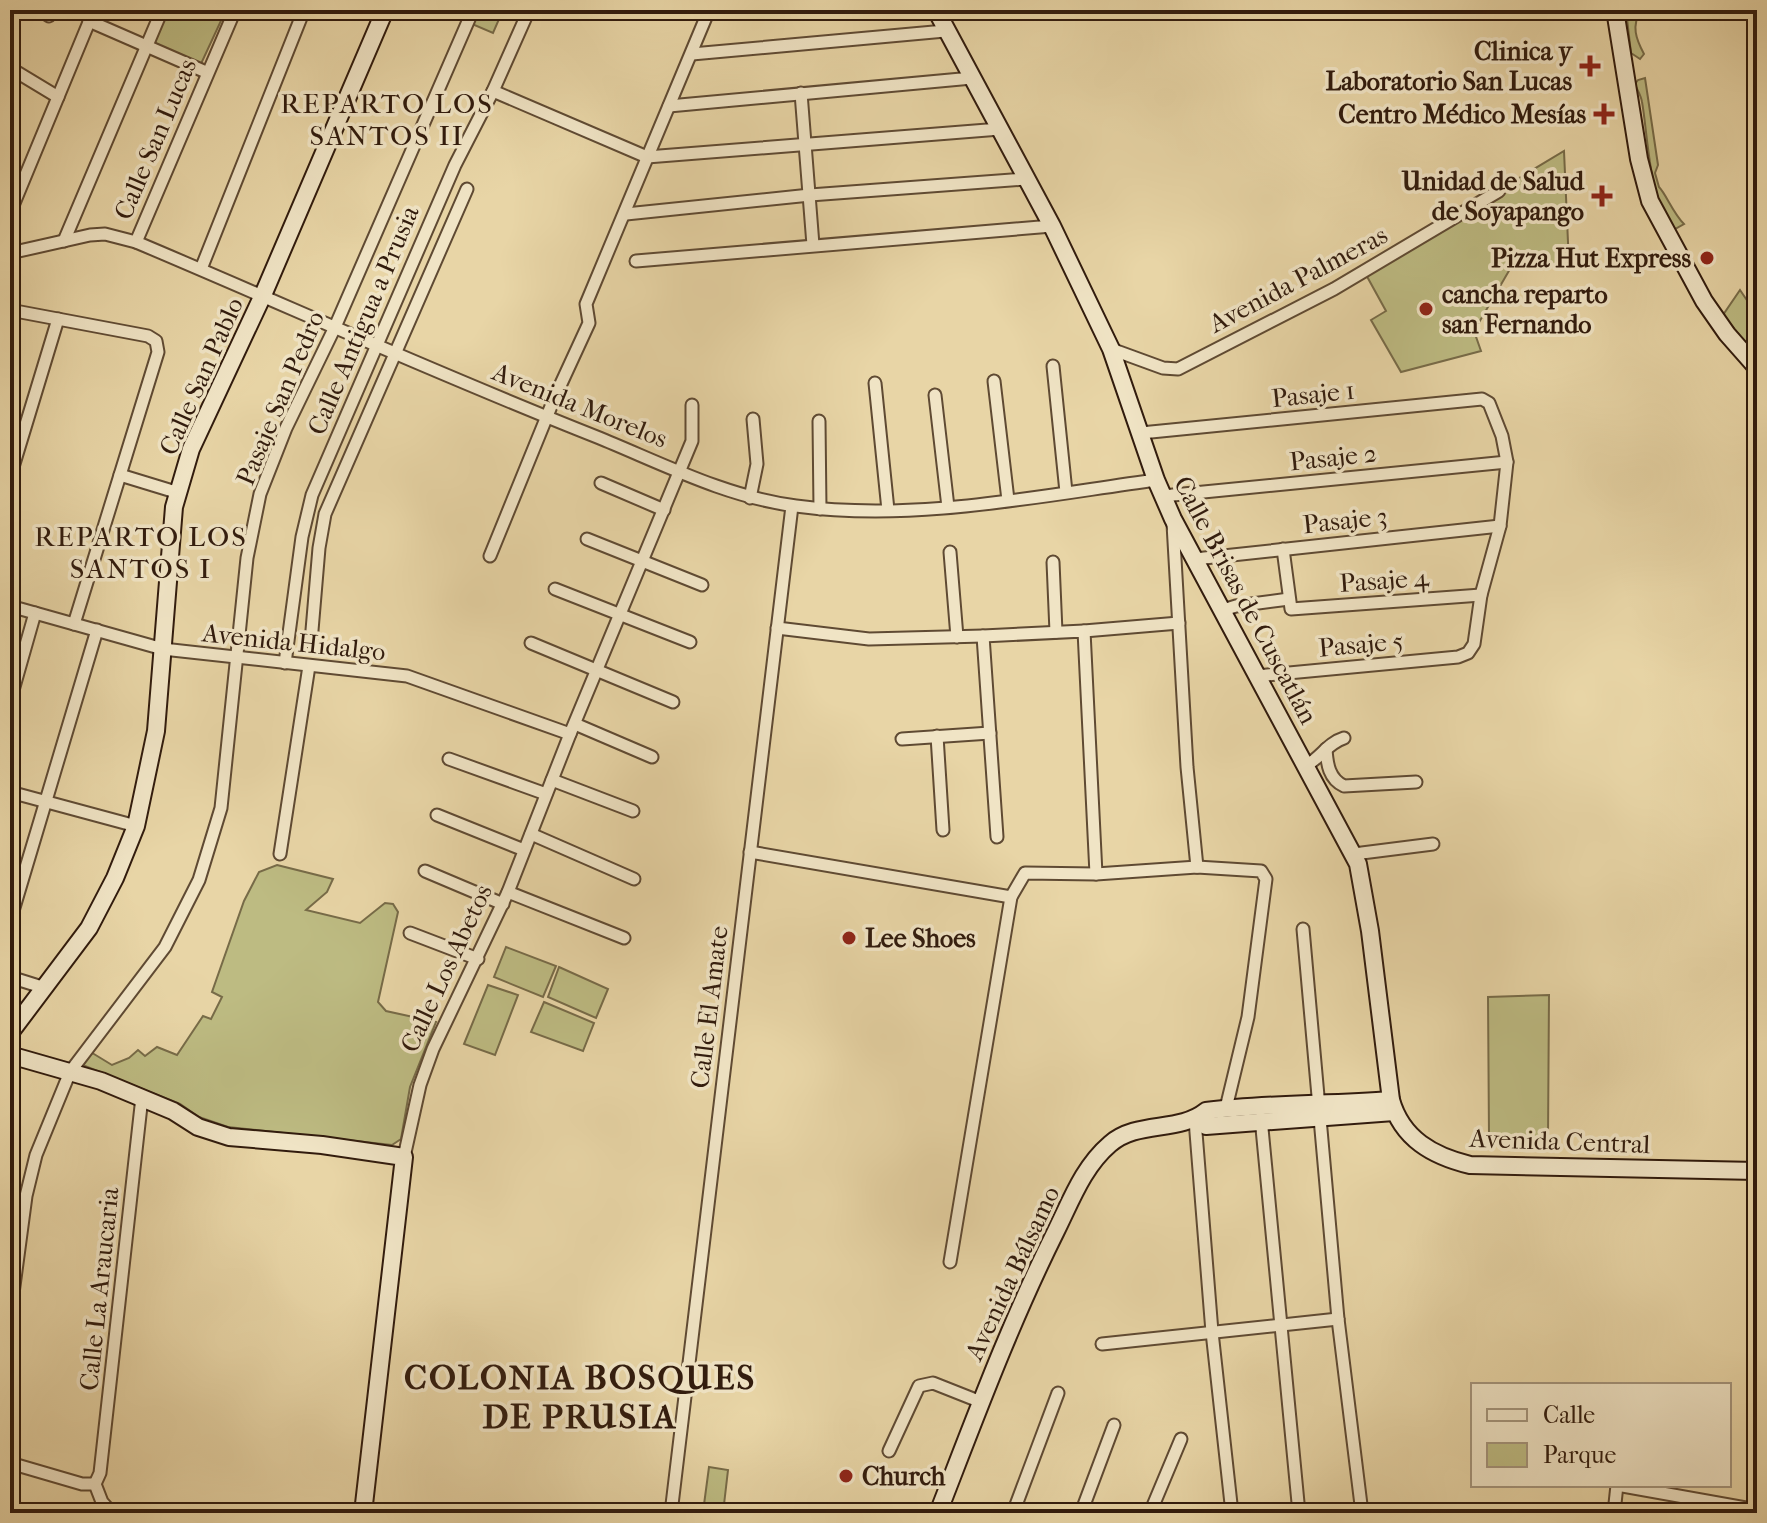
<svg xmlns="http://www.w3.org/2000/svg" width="1767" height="1523" font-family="'IM FELL French Canon',serif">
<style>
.green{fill:#bdbb82;stroke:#776b48;stroke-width:2}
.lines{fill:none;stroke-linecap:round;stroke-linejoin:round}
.street-casing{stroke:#5f4a33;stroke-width:15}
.secondary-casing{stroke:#311b0d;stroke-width:20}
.street{stroke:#f0e4c5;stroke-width:11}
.secondary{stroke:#f0e4c5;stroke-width:16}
.poi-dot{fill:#8f2418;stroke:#f0e4c5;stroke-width:3}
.labels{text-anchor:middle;stroke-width:7;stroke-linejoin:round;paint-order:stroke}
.poi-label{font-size:26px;font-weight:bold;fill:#311b0d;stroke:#f0e4c5;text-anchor:end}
.street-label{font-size:26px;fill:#311b0d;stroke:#f0e4c5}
.neighbourhood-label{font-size:28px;letter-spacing:2px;fill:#311b0d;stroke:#f0e4c5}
.district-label{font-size:34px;font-weight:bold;letter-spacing:2px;fill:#311b0d;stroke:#f0e4c5}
</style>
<rect width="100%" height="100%" fill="#e8d5a6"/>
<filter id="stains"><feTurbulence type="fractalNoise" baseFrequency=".0025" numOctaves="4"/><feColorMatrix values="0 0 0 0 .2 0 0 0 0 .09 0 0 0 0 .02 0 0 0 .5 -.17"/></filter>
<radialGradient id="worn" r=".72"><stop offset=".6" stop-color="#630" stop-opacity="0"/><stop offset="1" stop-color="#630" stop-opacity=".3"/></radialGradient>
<g class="green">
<polygon points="164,10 226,10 200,66 149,44"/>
<polygon points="478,10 503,10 493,33 472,24"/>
<path d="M1626 10H1641C1631 26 1636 39 1644 54L1640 59 1631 53Z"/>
<path d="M1645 78 1658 165 1655 173 1659 187C1666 194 1673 213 1684 224L1675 229C1649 207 1648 134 1642 102 1641 95 1637 90 1635 84L1638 80Z"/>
<polygon points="1564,151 1569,265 1510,269 1474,331 1481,351 1401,372 1371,320 1386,311 1364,271"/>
<polygon points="1740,290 1757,315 1757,357 1723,315"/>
<polygon points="277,865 333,879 327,892 306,910 360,923 385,903 393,904 398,912 378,1002 386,1011 436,1022 410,1087 401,1139 392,1145 228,1127 199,1117 180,1104 80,1064 89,1051 112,1065 129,1058 138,1050 145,1056 157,1047 177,1055 203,1016 211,1019 222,997 212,992 244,901 259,872"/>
<polygon points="506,947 556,966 543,997 494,977"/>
<polygon points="559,967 608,989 596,1018 548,997"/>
<polygon points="488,985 518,995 495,1055 464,1044"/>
<polygon points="1549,995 1548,1138 1489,1135 1488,997"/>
<polygon points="544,1002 594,1023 583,1051 531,1032"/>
<polygon points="709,1467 728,1470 723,1513 703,1512"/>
</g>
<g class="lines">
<g class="street-casing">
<g id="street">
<polyline points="40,10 49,16"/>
<polyline points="89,21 206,72"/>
<polyline points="692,54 945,31"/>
<polyline points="10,68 58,97"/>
<polyline points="493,91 647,157 1000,129"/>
<polyline points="801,93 813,245"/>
<polyline points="669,106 972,78"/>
<polyline points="10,213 94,10"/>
<polyline points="626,214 810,195 1026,179"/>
<polyline points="64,241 162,10"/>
<polyline points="136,242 235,10"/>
<path d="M10 253 90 235 105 234 136 242C290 307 442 376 597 437 661 463 726 497 796 506 915 522 1038 496 1156 480"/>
<polyline points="636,261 1052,226"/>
<polyline points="201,269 304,10"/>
<polyline points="10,310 148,336 156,341 158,352 74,624"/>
<polyline points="1111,349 1163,368 1178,369 1334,289 1499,191"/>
<polyline points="1053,366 1066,492"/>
<polyline points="994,381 1008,500"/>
<polyline points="875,383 888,510"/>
<polyline points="935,395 948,507"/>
<polyline points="819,421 820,509"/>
<polyline points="1141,433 1482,399 1489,403 1502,436 1507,462 1500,526 1481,595 1474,644 1468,653 1458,657 1257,676"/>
<polyline points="120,475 179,493"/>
<polyline points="10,477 58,319"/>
<polyline points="601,483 664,510"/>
<polyline points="1163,496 1507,462"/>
<polyline points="750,498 757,464 753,419"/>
<polyline points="1173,524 1187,767 1197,867"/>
<polyline points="587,539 702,585"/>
<polyline points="1283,549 1291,609 1481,595"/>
<polyline points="950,552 957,637"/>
<polyline points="490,556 554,399 589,323 586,304 709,10"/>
<polyline points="1195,559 1500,526"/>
<polyline points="1053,562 1056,632"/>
<polyline points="555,589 690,642"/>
<polyline points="10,606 163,649 407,676 570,734"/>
<polyline points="1223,610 1236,606 1289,599"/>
<polyline points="777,628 869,639 983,636"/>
<polyline points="1084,631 1179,623"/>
<polyline points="311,642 319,548 325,514 467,189"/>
<polyline points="531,643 673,702"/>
<polyline points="285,663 302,537 312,495 455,165 493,91 529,10"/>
<polyline points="10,701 35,613"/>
<polyline points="575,724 652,757"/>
<polyline points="937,736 943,830"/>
<polyline points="902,739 990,733"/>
<path d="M1326 749C1327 764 1329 779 1344 786L1416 782"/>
<polyline points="449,759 546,794"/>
<path d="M1307 765C1321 757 1328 743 1344 738"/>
<polyline points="552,780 633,811"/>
<polyline points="10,792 136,826"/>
<polyline points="437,815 524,850"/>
<polyline points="531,834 634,879"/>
<polyline points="997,837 983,636 1084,631 1096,874"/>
<polyline points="750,852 1011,897"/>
<polyline points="280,854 309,666"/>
<polyline points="1354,854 1433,844"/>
<polyline points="425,871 503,904"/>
<polyline points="508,892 624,938"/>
<polyline points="10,921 97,630"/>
<polyline points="1303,929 1338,1319 1362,1513"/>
<polyline points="410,933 478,959"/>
<polyline points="10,977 45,988"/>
<polyline points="1261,1118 1299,1513"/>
<polyline points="1195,1120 1212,1332 1232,1513"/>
<polyline points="404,1157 420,1085 433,1049 508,892 570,734 692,441 692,405"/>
<polyline points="950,1262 1011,897 1025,873 1096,874 1197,867 1261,871 1266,879 1248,1017 1226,1108"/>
<polyline points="10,1316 26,1196 36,1155 70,1072 165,947 199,880 221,808 247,558 260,494 286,428 335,327 473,10"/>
<polyline points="1102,1344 1338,1319"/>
<polyline points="889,1451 919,1386 933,1383 981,1402"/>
<polyline points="10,1463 82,1484 95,1484 102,1502 112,1513"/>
<polyline points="95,1484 100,1473 142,1097"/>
<polyline points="1617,1485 1757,1510"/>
<polyline points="671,1513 792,506"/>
<polyline points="1013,1513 1058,1393"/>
<polyline points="1081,1513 1114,1425"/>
<polyline points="1150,1513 1181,1439"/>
<polyline points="1614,1513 1617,1485"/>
</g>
</g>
<g class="secondary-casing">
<g id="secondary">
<path d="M936 10 1052 226 1111 349 1156 480 1173 519 1358 864 1370 931 1391 1100C1402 1139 1433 1156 1470 1165L1757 1171"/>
<polyline points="1615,10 1639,159 1650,201 1704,301 1727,334 1757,368"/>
<polyline points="10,1033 89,928 115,878 136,826 156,731 174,507 191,449 263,295 385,10"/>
<polyline points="10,1055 101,1081 173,1111 198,1127 229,1137 322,1145 404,1157 363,1513"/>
<polyline points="1195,1120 1206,1126 1394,1112"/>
<path d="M938 1513C975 1418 1010 1323 1056 1231 1071 1201 1083 1167 1110 1144 1137 1120 1179 1133 1206 1111 1267 1103 1329 1105 1391 1100"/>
</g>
</g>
<use href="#street" class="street"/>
<use href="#secondary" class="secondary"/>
</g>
<g class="poi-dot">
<path d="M1586 54h8v8h8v8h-8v8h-8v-8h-8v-8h8z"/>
<path d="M1600 102h8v8h8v8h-8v8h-8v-8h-8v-8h8z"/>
<path d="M1598 184h8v8h8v8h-8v8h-8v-8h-8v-8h8z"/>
<circle cx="1707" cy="258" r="8"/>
<circle cx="1426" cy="309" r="8"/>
<circle cx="849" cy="938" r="8"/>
<circle cx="846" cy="1476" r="8"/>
</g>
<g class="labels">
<g class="poi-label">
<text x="1572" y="60">Clinica y<tspan x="1572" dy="30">Laboratorio San Lucas</tspan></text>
<text x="1586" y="123">Centro Médico Mesías</text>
<text x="1584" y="190">Unidad de Salud<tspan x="1584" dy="30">de Soyapango</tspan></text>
<text x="1691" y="267">Pizza Hut Express</text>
<text x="1442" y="303" text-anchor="start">cancha reparto<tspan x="1442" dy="30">san Fernando</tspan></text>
<text x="865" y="947" text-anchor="start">Lee Shoes</text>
<text x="862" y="1485" text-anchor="start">Church</text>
</g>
<g class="street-label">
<text transform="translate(155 139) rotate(-67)" y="9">Calle San Lucas</text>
<text transform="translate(1298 279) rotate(-28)" y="9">Avenida Palmeras</text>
<text transform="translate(363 320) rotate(-67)" y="9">Calle Antigua a Prusia</text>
<text transform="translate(201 376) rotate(-66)" y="9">Calle San Pablo</text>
<text transform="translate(1313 394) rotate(-6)" y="9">Pasaje 1</text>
<text transform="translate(280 398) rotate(-67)" y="9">Pasaje San Pedro</text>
<text transform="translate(580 405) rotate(22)" y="9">Avenida Morelos</text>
<text transform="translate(1333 457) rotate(-6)" y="9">Pasaje 2</text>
<text transform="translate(1345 520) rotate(-6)" y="9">Pasaje 3</text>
<text transform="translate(1384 580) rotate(-4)" y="9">Pasaje 4</text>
<text transform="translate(1246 600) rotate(62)" y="9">Calle Brisas de Cuscatlán</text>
<text transform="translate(294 642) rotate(6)" y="9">Avenida Hidalgo</text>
<text transform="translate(1361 644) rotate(-5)" y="9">Pasaje 5</text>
<text transform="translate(446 968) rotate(-65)" y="9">Calle Los Abetos</text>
<text transform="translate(709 1007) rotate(-83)" y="9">Calle El Amate</text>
<text transform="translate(1560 1141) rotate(2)" y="9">Avenida Central</text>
<text transform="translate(1012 1273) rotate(-65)" y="9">Avenida Bálsamo</text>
<text transform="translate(99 1289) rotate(-84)" y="9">Calle La Araucaria</text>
</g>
<g class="neighbourhood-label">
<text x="387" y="113">REPARTO LOS<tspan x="387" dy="32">SANTOS II</tspan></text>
<text x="141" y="546">REPARTO LOS<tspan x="141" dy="32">SANTOS I</tspan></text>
</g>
<g class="district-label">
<text x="580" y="1389">COLONIA BOSQUES<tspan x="580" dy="39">DE PRUSIA</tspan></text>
</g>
</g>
<rect width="1767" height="1523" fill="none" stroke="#e8d5a6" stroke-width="40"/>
<rect x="12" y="12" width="1743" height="1499" fill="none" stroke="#311b0d" stroke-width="4"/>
<rect x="20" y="20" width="1727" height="1483" fill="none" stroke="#311b0d" stroke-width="2"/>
<rect x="1471" y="1383" width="260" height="104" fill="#f0e4c5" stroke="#a4947b" stroke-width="2"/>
<rect x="1487" y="1409" width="40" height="12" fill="#f0e4c5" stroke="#a4947b" stroke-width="2"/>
<text x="1543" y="1423" font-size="24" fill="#311b0d">Calle</text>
<rect x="1487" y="1443" width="40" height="24" fill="#bdbb82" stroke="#a4947b" stroke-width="2"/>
<text x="1543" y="1463" font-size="24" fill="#311b0d">Parque</text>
<rect width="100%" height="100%" filter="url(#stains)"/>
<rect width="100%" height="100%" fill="url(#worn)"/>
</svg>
